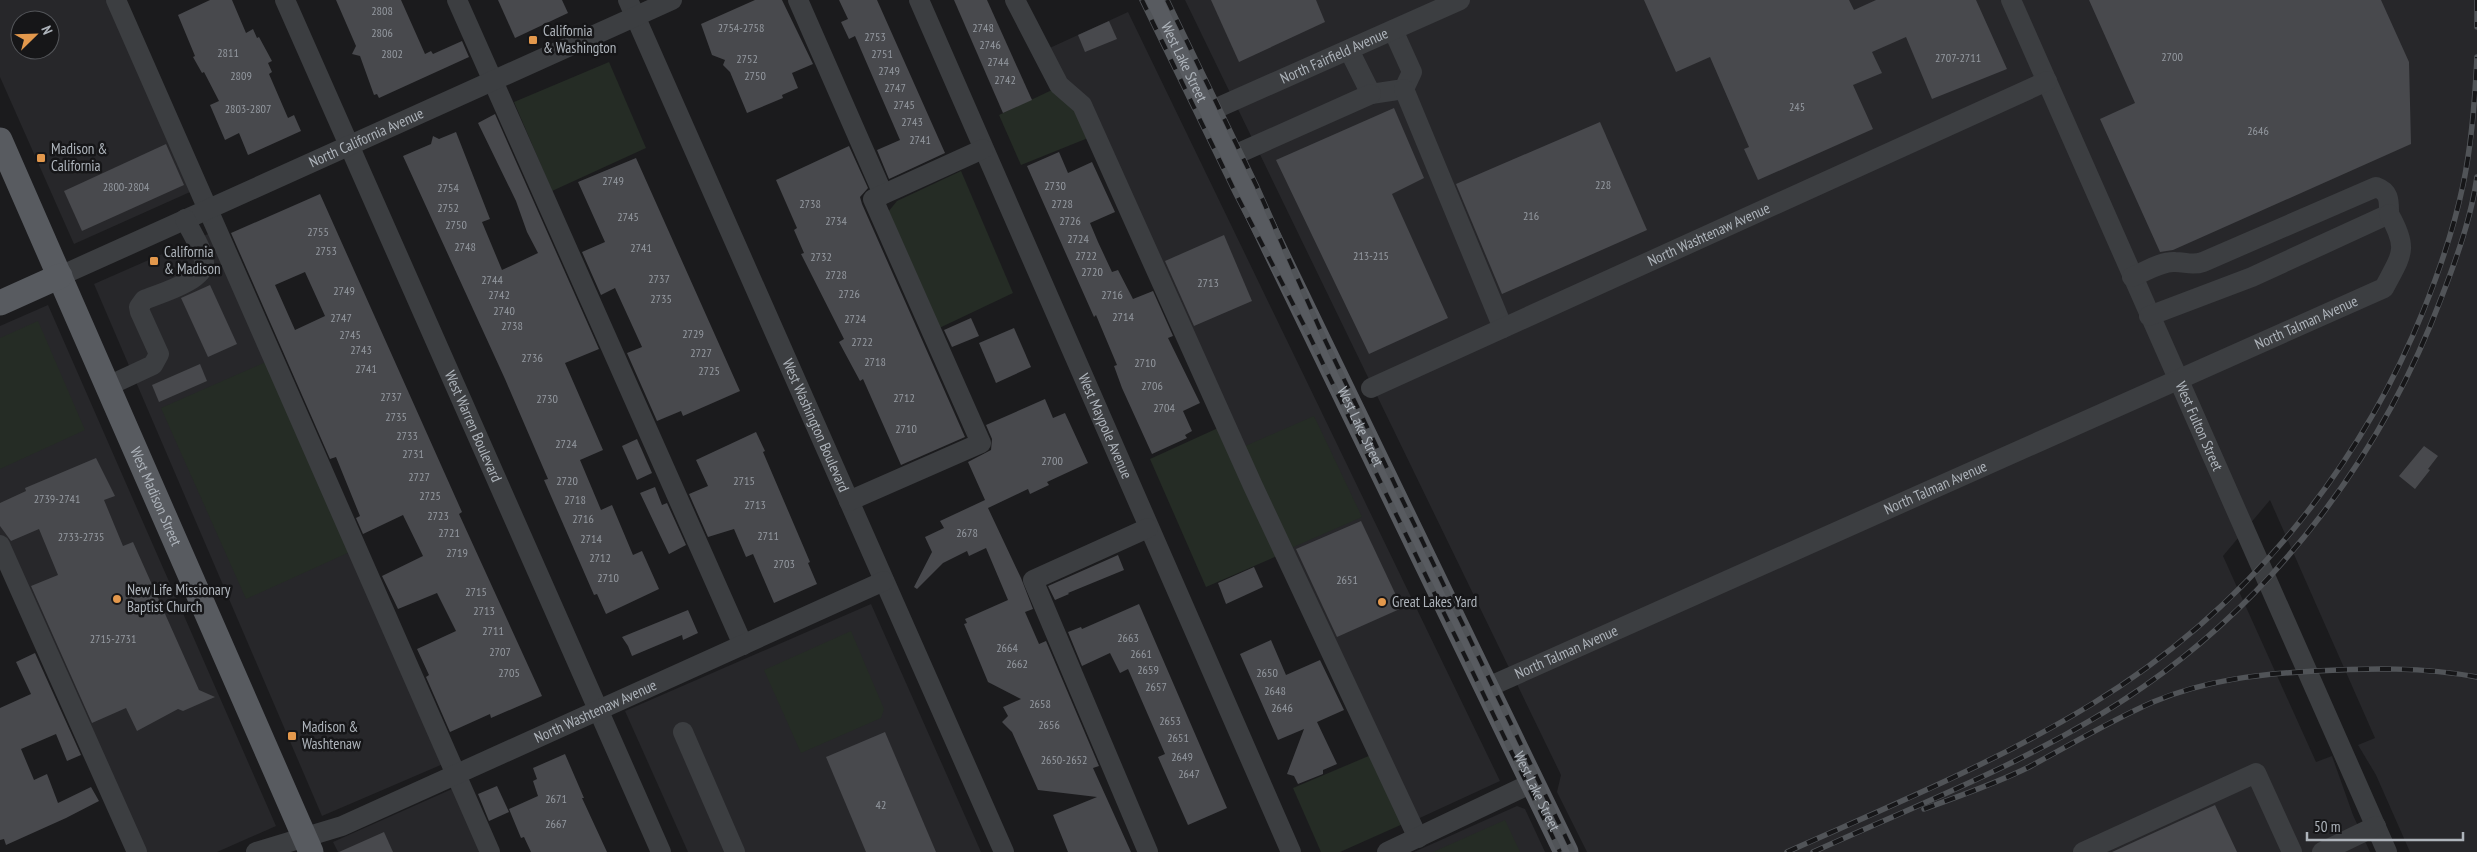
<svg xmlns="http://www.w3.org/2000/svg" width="2477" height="852" font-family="'PT Sans Narrow',sans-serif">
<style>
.built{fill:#27272a;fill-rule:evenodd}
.green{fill:#252c25}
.building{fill:#48494d;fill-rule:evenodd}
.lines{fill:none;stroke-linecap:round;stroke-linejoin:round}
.minor{stroke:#3c3e41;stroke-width:20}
.major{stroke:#585b60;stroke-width:25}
.rail-casing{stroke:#515458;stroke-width:5.5}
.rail{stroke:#161618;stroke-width:4;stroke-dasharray:11;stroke-linecap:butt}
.poi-dot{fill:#e3984c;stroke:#161618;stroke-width:2}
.labels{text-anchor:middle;stroke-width:5;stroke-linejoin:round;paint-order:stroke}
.number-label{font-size:12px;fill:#9499a0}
.poi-label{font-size:15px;fill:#aeb4bb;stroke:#161618;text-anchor:start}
.street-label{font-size:15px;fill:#aeb4bb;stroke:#161618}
</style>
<rect width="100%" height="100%" fill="#1b1b1d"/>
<g class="built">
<path d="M0 0H116L199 188 74 244 0 77ZM20 20H50V50H20Z"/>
<polygon points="1185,0 2477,0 2477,852 2410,852 2376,775 2358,745 2375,738 2270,500 2223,556 2316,762 2332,756 2353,815 2370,852 1587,852 1557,792 1561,775"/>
<polygon points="1128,12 1500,781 1411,822 1082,105 1041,52"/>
<polygon points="217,230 450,761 322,816 94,284"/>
<polygon points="48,305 276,826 217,852 137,852 0,545 0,326"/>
<polygon points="871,604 981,852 688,852 625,711"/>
<polygon points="461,785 490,852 338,852 333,842"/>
<polygon points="1517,806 1525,809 1545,852 1414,852"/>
</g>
<g class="green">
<polygon points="609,62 646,148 552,191 514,102"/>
<polygon points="1052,90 1075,108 1088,138 1021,165 999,115"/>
<polygon points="961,171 1013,293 933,331 884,217 897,201"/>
<polygon points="38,321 85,430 0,469 0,338"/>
<polygon points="268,361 352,551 246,599 161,408"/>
<polygon points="1314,416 1362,517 1289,549 1243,447"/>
<polygon points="1218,428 1277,556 1206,587 1150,459"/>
<polygon points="851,631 884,709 881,718 801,753 764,670"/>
<polygon points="1371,755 1405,823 1340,852 1321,852 1293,788"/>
<polygon points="1505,820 1520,852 1433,852"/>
</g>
<g class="building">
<polygon points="210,0 232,0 246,33 253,29 257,38 259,37 272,61 268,63 272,72 269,74 288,118 294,115 301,131 248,155 239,133 225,140 210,105 219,101 204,72 202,73 193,57 195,56 178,15"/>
<polygon points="336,0 401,0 425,54 431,51 433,54 462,41 469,57 379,98 377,94 374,95 360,56 352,54 356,46"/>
<polygon points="498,0 562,0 568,13 515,38"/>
<polygon points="755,0 782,0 813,64 792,73 798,88 782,95 783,98 747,113 730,72 723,65 725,60 712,55 701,24"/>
<polygon points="839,0 877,0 945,153 889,179 877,150 900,140 855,36 849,39 841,22 848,19"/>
<polygon points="954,0 987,0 1032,100 1003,113"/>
<polygon points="1211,0 1316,0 1325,22 1239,62"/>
<polygon points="1644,0 1849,0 1854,10 1876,0 1976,0 2007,69 1932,99 1906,37 1872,52 1882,73 1853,85 1873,129 1758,180 1744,149 1749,147 1710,57 1676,72"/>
<polygon points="2089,0 2381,0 2409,62 2411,144 2173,250 2160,252 2100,119 2135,103"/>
<polygon points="1109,21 1117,39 1085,52 1078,35"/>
<polygon points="1394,108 1424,178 1392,194 1448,318 1369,354 1276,160"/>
<polygon points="495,114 599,349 565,363 603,450 580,460 601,510 612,505 633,555 642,551 659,589 606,614 597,594 594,595 544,480 548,479 505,379 403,156 431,144 433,136 439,139 456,132 490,219 482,222 502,270 538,253 527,232 516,201 478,123"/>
<polygon points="1600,122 1647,230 1502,294 1456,184"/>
<polygon points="166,144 184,185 82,231 64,191"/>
<polygon points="849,146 868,188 860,197 862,204 965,437 901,465 863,379 860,381 839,342 844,339 801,254 804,253 794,230 797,228 776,180"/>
<polygon points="1059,152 1068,173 1092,162 1115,212 1090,223 1098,242 1112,272 1118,270 1133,299 1153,291 1173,336 1168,338 1200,403 1183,411 1192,431 1185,435 1187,438 1152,454 1122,388 1114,366 1117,365 1096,315 1094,317 1027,166"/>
<polygon points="636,158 740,391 683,416 681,411 657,421 627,353 642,347 626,312 615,288 601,295 582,252 605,242 578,182"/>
<path d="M320 194 462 512 459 514 542 696 491 718 490 714 450 732 426 677 429 675 417 649 456 631 437 593 398 609 382 576 423 556 403 515 363 534 356 518 360 516 336 457 330 459 231 233ZM305 272 325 316 295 330 275 285Z"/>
<polygon points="1224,235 1252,301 1194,326 1165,261"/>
<polygon points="210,285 237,344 208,357 181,298"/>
<polygon points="971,318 979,336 952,347 944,330"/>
<polygon points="1014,328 1031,367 996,383 979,343"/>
<polygon points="200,364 207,381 159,402 152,385"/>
<polygon points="1045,399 1053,418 1065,413 1088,463 1047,482 1049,485 1030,494 1028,489 988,508 1021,578 1033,609 1025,612 1039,644 1046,641 1099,766 1093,768 1131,852 1068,852 1053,815 1097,797 1038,790 1012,732 1002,722 1008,716 1003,707 1021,699 988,682 964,624 967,623 965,619 1008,600 986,548 969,556 967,551 943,563 917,589 914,587 932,552 925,537 944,528 940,521 985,500 968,462 991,450 992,439 986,425"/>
<polygon points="756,432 765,451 763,452 810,562 808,563 817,584 774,603 753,554 746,557 734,529 708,537 689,494 708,486 696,460"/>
<polygon points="637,439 652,473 637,480 622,446"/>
<polygon points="2424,446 2438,456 2428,469 2430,470 2415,489 2399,476"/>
<polygon points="96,458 115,496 104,500 123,546 133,542 199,690 215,697 183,711 178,709 137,731 126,708 92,723 31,586 58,575 39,529 11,541 0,526 0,503 26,491 25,488"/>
<polygon points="655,487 662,505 667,503 686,545 669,554 640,493"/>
<polygon points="1361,521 1402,608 1337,637 1296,549"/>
<polygon points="1118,555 1124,570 1068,593 1069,594 1055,600 1048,586"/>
<polygon points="1254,567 1263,587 1226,604 1218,583"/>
<polygon points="1139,604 1227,808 1188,825 1158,757 1165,754 1128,669 1120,673 1110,653 1082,666 1068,632 1081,627 1082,629"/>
<polygon points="688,610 698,633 683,640 682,635 632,656 628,646 622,637"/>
<polygon points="1271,640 1286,675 1320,660 1344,710 1317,722 1337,764 1323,770 1323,774 1298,784 1294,776 1287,774 1304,729 1278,740 1240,654"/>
<polygon points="35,653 81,755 67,761 56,734 21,749 34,780 47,774 58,803 91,787 99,801 66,818 6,845 4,839 0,840 0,708 31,694 16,662"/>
<polygon points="885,732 936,852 866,852 826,757"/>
<polygon points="565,754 584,798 582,798 607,852 531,852 524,837 521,838 509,809 538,796 533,781 537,779 533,768"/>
<polygon points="497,786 509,812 489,821 478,794"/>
<polygon points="2215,805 2237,852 2112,852 2184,819"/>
<polygon points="384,832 393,852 339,852"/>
</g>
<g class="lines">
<g class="minor">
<polyline points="116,0 490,852"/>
<path id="s1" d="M285 0 661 852"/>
<polyline points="457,0 743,645"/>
<path id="s2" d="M628 0 1004 852"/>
<polyline points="798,0 883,194"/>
<path id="s3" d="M919 0 1291 852"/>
<polyline points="1015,0 1059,85 1082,105 1253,486 1418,838"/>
<path id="s4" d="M2011 0 2387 852"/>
<polyline points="1349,50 1371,94 1404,89 1412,72 1393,30"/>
<polyline points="1404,89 1503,328"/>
<path id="s5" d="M1208 112 1460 0"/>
<polyline points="1230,157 1371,94"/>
<path id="s6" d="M60 276 672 0"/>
<path d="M2132 277C2145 272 2161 261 2175 262 2186 262 2192 266 2203 262L2376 187C2390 192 2389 201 2389 214L2252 277 2149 316"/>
<path d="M108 386 153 365 159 354 140 312 139 307 144 300C158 294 205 281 204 262 204 252 190 230 185 219"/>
<path id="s7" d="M1371 388 2047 81"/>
<polyline points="849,501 981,443 873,199 983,149"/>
<polyline points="1148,528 1033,580 1148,852"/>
<polyline points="0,545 137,852"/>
<path id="s8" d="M1486 688 2384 288C2402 254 2409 249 2389 214"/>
<polyline points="683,732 735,852"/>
<path id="s9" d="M256 852 342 826 884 581"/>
<polyline points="1387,852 1532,783"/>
<polyline points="2083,852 2256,773 2292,852"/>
<polyline points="2322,852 2376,826"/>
</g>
<g class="major">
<path id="s10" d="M1154 0 1566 852"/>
<path id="s11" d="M0 140 311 852"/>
<polyline points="0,303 60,276"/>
</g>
<g class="rail-casing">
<g id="rail">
<polyline points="1142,0 1236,194 1310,337 1560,852"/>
<polyline points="1167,0 1257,187 1323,336 1573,852"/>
<polyline points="2477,0 2477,27"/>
<path d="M1924 809C1959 796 1995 784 2029 767 2070 745 2110 721 2153 702 2205 680 2259 674 2315 671 2369 668 2423 667 2477 677"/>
<path d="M1787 852C1890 806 1995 763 2092 704 2243 612 2358 473 2424 309 2440 269 2454 228 2463 185 2472 143 2475 100 2477 57"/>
<path d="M1813 852C1924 802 2042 757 2143 687 2280 592 2384 451 2442 296 2457 257 2471 218 2477 177"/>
</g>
</g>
<use href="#rail" class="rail"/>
</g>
<g class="poi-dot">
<rect x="528" y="35" width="10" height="10" rx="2.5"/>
<rect x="36" y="153" width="10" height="10" rx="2.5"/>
<rect x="149" y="256" width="10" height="10" rx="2.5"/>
<circle cx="117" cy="599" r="5"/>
<circle cx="1382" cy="602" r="5"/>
<rect x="287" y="731" width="10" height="10" rx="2.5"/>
</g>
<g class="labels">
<g class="number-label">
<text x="382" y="15">2808</text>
<text x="741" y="32">2754-2758</text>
<text x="983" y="32">2748</text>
<text x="382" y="37">2806</text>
<text x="875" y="41">2753</text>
<text x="990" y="49">2746</text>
<text x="228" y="57">2811</text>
<text x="392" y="58">2802</text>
<text x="882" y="58">2751</text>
<text x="2172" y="61">2700</text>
<text x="1958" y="62">2707-2711</text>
<text x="747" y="63">2752</text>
<text x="998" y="66">2744</text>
<text x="889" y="75">2749</text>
<text x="241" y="80">2809</text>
<text x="755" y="80">2750</text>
<text x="1005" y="84">2742</text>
<text x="895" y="92">2747</text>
<text x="904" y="109">2745</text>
<text x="1797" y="111">245</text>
<text x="248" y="113">2803-2807</text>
<text x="912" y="126">2743</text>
<text x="2258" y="135">2646</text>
<text x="920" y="144">2741</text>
<text x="613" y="185">2749</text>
<text x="1603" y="189">228</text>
<text x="1055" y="190">2730</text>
<text x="126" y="191">2800-2804</text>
<text x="448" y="192">2754</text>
<text x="810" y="208">2738</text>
<text x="1062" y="208">2728</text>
<text x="448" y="212">2752</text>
<text x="1531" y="220">216</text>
<text x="628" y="221">2745</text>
<text x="836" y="225">2734</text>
<text x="1070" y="225">2726</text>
<text x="456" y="229">2750</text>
<text x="318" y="236">2755</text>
<text x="1078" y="243">2724</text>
<text x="465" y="251">2748</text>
<text x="641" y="252">2741</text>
<text x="326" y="255">2753</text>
<text x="1086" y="260">2722</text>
<text x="1371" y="260">213-215</text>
<text x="821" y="261">2732</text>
<text x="1092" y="276">2720</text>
<text x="836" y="279">2728</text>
<text x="659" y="283">2737</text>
<text x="492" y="284">2744</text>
<text x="1208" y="287">2713</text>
<text x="344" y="295">2749</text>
<text x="849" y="298">2726</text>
<text x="499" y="299">2742</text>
<text x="1112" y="299">2716</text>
<text x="661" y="303">2735</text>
<text x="504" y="315">2740</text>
<text x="1123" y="321">2714</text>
<text x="341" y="322">2747</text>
<text x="855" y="323">2724</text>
<text x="512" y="330">2738</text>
<text x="693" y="338">2729</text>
<text x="350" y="339">2745</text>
<text x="862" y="346">2722</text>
<text x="361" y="354">2743</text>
<text x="701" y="357">2727</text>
<text x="532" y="362">2736</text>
<text x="875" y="366">2718</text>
<text x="1145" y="367">2710</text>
<text x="366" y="373">2741</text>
<text x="709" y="375">2725</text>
<text x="1152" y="390">2706</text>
<text x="391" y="401">2737</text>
<text x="904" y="402">2712</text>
<text x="547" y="403">2730</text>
<text x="1164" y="412">2704</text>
<text x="396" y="421">2735</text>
<text x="906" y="433">2710</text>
<text x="407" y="440">2733</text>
<text x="566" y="448">2724</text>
<text x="413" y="458">2731</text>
<text x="1052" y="465">2700</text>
<text x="419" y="481">2727</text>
<text x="567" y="485">2720</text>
<text x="744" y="485">2715</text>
<text x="430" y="500">2725</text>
<text x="57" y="503">2739-2741</text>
<text x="575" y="504">2718</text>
<text x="755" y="509">2713</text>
<text x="438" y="520">2723</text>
<text x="583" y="523">2716</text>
<text x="449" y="537">2721</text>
<text x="967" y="537">2678</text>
<text x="768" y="540">2711</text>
<text x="81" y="541">2733-2735</text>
<text x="591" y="543">2714</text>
<text x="457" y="557">2719</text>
<text x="600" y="562">2712</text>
<text x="784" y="568">2703</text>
<text x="608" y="582">2710</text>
<text x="1347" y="584">2651</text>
<text x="476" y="596">2715</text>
<text x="484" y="615">2713</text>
<text x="493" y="635">2711</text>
<text x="1128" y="642">2663</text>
<text x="113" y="643">2715-2731</text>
<text x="1007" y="652">2664</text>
<text x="500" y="656">2707</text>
<text x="1141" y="658">2661</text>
<text x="1017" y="668">2662</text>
<text x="1148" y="674">2659</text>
<text x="509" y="677">2705</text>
<text x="1267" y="677">2650</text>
<text x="1156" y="691">2657</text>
<text x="1275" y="695">2648</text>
<text x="1040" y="708">2658</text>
<text x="1282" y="712">2646</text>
<text x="1170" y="725">2653</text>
<text x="1049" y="729">2656</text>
<text x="1178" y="742">2651</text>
<text x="1182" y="761">2649</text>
<text x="1064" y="764">2650-2652</text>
<text x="1189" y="778">2647</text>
<text x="556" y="803">2671</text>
<text x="881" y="809">42</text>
<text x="556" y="828">2667</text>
</g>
<g class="poi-label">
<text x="543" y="36">California<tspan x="543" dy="17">&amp; Washington</tspan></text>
<text x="51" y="154">Madison &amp;<tspan x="51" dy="17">California</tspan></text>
<text x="164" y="257">California<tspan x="164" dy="17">&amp; Madison</tspan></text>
<text x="127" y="595">New Life Missionary<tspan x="127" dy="17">Baptist Church</tspan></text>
<text x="1392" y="607">Great Lakes Yard</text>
<text x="302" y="732">Madison &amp;<tspan x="302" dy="17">Washtenaw</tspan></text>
</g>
<g class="street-label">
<text dy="5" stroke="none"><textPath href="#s5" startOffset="138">North Fairfield Avenue</textPath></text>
<text dy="5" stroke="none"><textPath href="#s10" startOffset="69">West Lake Street</textPath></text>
<text dy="5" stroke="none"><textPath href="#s6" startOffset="336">North California Avenue</textPath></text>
<text dy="5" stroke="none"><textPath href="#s7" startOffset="371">North Washtenaw Avenue</textPath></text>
<text dy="5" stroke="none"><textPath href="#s8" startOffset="898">North Talman Avenue</textPath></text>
<text dy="5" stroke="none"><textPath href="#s1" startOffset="466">West Warren Boulevard</textPath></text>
<text dy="5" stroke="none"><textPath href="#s2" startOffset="465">West Washington Boulevard</textPath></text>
<text dy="5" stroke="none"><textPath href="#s10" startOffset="474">West Lake Street</textPath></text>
<text dy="5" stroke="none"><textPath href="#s4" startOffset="466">West Fulton Street</textPath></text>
<text dy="5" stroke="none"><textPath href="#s3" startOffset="465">West Maypole Avenue</textPath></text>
<text dy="5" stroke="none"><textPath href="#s8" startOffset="492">North Talman Avenue</textPath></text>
<text dy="5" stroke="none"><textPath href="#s11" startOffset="389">West Madison Street</textPath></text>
<text dy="5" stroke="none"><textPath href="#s8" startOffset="88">North Talman Avenue</textPath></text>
<text dy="5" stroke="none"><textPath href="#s9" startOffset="368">North Washtenaw Avenue</textPath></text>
<text dy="5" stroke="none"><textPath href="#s10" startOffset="879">West Lake Street</textPath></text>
</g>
</g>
<g transform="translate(35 35) rotate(67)"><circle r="24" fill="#161618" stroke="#535559"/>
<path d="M0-4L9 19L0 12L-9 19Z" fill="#e3984c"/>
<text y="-8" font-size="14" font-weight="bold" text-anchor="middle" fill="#aeb4bb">N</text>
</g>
<path d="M2307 832v8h156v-8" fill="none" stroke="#aeb4bb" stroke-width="2.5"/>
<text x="2314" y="832" font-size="15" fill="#aeb4bb" stroke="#161618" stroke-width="4" paint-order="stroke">50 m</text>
</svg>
